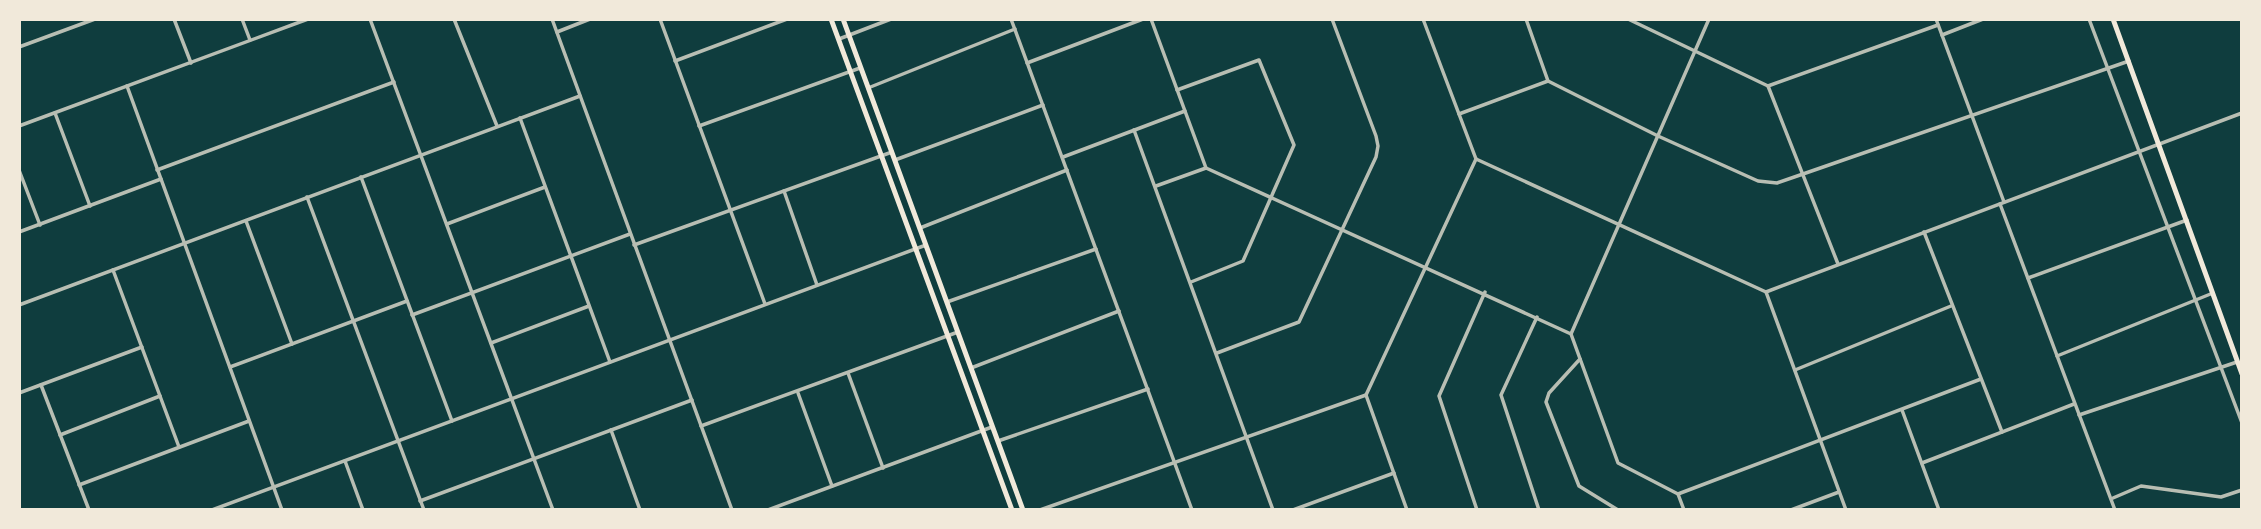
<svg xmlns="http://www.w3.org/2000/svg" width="2261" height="529" viewBox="0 0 2261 529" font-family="'Fira Sans Condensed',sans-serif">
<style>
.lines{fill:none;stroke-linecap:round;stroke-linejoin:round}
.minor{stroke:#b8beb3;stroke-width:3.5}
.tertiary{stroke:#b8beb3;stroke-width:3.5}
.primary{stroke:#f1e9da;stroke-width:5}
.trunk{stroke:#f1e9da;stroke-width:5}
</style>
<rect width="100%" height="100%" fill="#0f3d3e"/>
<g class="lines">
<!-- minor -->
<g class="minor">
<polyline points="174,19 191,63"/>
<polyline points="242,19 250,40"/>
<polyline points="370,19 553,510"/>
<polyline points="454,19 497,126"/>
<polyline points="660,19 765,304"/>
<polyline points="1011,19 1192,510"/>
<polyline points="1151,19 1206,168 1571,334 1618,463 1678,494 1684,510"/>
<polyline points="1423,19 1476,159"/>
<polyline points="1526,19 1548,81 1658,136 1758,181 1777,183 1803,174 2129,61"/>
<polyline points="1628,19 1768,86 1938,25"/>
<polyline points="1936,19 2004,202"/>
<polyline points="2089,19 2242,423"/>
<polyline points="557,32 590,19"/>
<polyline points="1942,35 1983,19"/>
<polyline points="19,47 95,19"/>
<polyline points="675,61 787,19"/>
<polyline points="1027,63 1143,19"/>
<polyline points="127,86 282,510"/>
<polyline points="1768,86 1838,264"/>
<polyline points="868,88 1015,29"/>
<polyline points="1177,90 1259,60 1294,145 1243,261 1191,282"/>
<polyline points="55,113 90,206"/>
<polyline points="1459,114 1548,81"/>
<polyline points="520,118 610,362"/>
<polyline points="699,126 860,68"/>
<polyline points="1134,130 1273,510"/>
<polyline points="1063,157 1185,111"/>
<polyline points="1476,159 1766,292 1846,510"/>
<polyline points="895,160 1043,105"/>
<polyline points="19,170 40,225"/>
<polyline points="157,170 394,82"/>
<polyline points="361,177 452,421"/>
<polyline points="1156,186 1206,168"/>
<polyline points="784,191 817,285"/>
<polyline points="307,197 424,510"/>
<polyline points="2000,204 2115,510"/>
<polyline points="246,221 292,344"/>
<polyline points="447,224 545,187"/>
<polyline points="920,228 1067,170"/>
<polyline points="19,232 161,179"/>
<polyline points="1924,232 2002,432"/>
<polyline points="634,245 892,152"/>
<polyline points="113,270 179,447"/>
<polyline points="2028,278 2187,220"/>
<polyline points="1766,292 2242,113"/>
<polyline points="947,302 1096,249"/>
<polyline points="19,305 580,96"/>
<polyline points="412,315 630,234"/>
<polyline points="1537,317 1501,395 1539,510"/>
<polyline points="1571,334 1709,19"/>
<polyline points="491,343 589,306"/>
<polyline points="1217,353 1299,322 1376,157 1378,146 1376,136 1332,19"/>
<polyline points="2057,356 2213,293"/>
<polyline points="1580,359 1549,393 1546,402 1579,486 1618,510"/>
<polyline points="230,367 407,301"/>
<polyline points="971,368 1119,311"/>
<polyline points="1795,370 1951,306"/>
<polyline points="848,373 883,468"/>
<polyline points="41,385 89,510"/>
<polyline points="19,393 142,347"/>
<polyline points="798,393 832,486"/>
<polyline points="1902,410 1939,510"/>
<polyline points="2079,415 2237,362"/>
<polyline points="701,426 958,332"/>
<polyline points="611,430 640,510"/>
<polyline points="60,435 160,396"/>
<polyline points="998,441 1148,389"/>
<polyline points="345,461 363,510"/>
<polyline points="1922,463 2074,404"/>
<polyline points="79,485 249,421"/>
<polyline points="1678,494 1981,379"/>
<polyline points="2113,498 2141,486 2221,497 2242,490"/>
<polyline points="420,501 692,400"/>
<polyline points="212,510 926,245"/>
<polyline points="768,510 992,427"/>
<polyline points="1040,510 1366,395"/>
<polyline points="1293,510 1394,473"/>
<polyline points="1407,510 1366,395 1476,159"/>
<polyline points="1477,510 1439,396 1485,292"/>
<polyline points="1791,510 1839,492"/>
</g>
<!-- tertiary -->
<g class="tertiary">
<polyline points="552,19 732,510"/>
<polyline points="839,39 891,19"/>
<polyline points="19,126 308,19"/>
</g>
<!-- primary -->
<g class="primary">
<polyline points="831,19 1012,510"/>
<polyline points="843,19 1023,510"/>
</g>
<!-- trunk -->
<polyline class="trunk" points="2113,19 2242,374"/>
</g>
<!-- border -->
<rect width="2261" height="529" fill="none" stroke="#f1e9da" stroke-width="42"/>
</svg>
